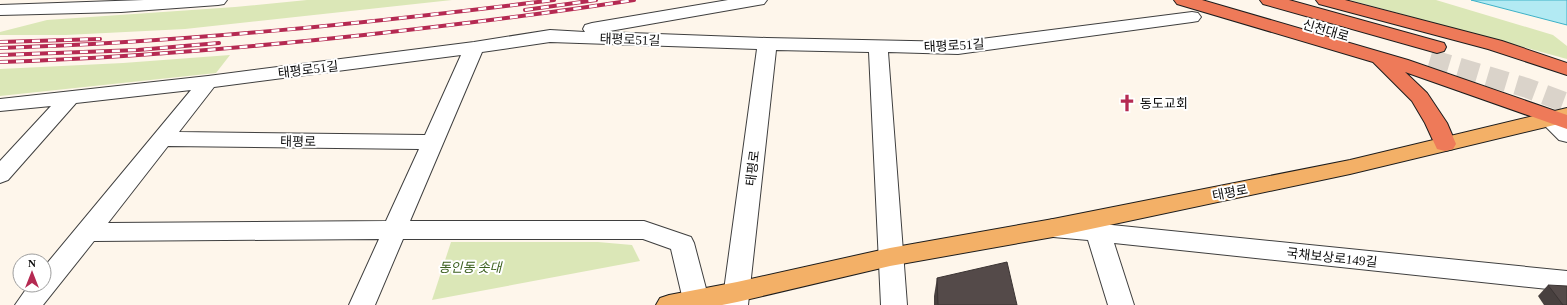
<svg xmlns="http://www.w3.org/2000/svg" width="1567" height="305" viewBox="0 0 1567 305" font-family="'Times New Roman','Noto Sans KR',serif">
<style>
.green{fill:#dbe7b7}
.water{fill:#b2eaf3;stroke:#3cb1c7}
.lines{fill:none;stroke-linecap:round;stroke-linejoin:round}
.highway-tunnel{stroke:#dad3ca;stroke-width:20;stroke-dasharray:20 10;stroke-linecap:butt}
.minor-casing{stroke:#3f3f3f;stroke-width:2}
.major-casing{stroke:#1d1d1d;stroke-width:2}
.highway-casing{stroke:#1d1d1d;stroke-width:2}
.minor{fill:#fff;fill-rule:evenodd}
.major{fill:#f3b067;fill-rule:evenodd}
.highway{fill:#ee7a59;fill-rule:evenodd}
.rail-casing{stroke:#b52a52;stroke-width:4}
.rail{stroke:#fff;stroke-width:2.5;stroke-dasharray:8;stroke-linecap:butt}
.wall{fill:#48403f}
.building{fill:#544a49;stroke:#3b3433}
.labels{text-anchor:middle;stroke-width:4;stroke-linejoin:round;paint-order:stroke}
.street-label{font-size:13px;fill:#0c0c0c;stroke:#fff}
.poi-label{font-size:13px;fill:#0c0c0c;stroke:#fff;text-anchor:start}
.park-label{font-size:13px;font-style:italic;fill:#3c601f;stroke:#fff}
</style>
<rect width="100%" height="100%" fill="#fef6eb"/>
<!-- green -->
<g class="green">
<polygon points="307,0 452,0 185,29 66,35 0,35 0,32 47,20 235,7"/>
<polygon points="1350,0 1436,0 1553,35 1567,46 1567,59"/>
<polygon points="230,55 216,73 0,96 0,69 123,63"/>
<polygon points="451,242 598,242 632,245 640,261 432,300"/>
</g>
<!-- water -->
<polygon class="water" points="1471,0 1567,0 1567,25"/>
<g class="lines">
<!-- highway-tunnel -->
<polyline class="highway-tunnel" points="1430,59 1527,88 1567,103"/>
<!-- minor casing -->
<g class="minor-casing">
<g id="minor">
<polygon points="144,0 227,0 224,4 218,5 121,12 0,15 0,5"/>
<path d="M 728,0 L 767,0 L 764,4 L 758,5 L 604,32 L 767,38 L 958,42 L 1192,12 L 1198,13 L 1201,17 L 1198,21 L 1192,22 L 958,54 L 888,52 L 907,305 L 881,305 L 869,52 L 776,50 L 748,305 L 722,305 L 757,49 L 550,42 L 482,52 L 410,221 L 644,221 L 691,237 L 694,243 L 709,300 L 706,305 L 686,305 L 683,300 L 671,249 L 643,239 L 403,239 L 375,305 L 349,305 L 379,239 L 94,241 L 43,305 L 15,305 L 29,285 L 44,285 L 44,267 L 191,90 L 76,103 L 8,180 L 0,183 L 0,161 L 51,106 L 0,111 L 0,99 L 208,76 L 474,42 L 550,30 L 585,32 L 583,29 L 585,25 L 592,23 ZM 461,55 L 425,135 L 179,132 L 214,87 ZM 168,146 L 419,149 L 386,221 L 108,223 Z"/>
<polygon points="1549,112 1556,114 1567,124 1567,142 1559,140 1538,119 1542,114"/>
<polygon points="1053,219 1567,271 1567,291 1114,243 1134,305 1108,305 1088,240 1053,237 1044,234 1041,228 1044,222"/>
</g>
</g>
<!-- major casing -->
<g class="major-casing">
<polygon id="major" points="1567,108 1567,122 1350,174 1053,237 890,266 737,302 722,305 656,305 660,298 669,295 737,282 890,248 1053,219 1350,160"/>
</g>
<!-- highway casing -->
<g class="highway-casing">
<g id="highway">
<polygon points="1174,0 1202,0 1408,60 1567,115 1567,129 1405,72 1427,93 1447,123 1456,144 1453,149 1445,151 1437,149 1425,123 1412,101 1373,62 1177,4"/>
<polygon points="1260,0 1289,0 1444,43 1446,47 1444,51 1437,53 1430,51 1263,4"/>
<polygon points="1316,0 1345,0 1502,41 1567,63 1567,75 1488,49 1319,4"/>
</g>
</g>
<!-- minor -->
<use href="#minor" class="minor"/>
<!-- major -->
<use href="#major" class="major"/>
<!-- highway -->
<use href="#highway" class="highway"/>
<!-- rail casing -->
<g class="rail-casing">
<g id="rail">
<polyline points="525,10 596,0"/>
<polyline points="0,42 100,39"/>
<path d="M 0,48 C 186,42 370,23 554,0"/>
<polyline points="0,55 138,50 219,43"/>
<path d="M 0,62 C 122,58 243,48 364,35 C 454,25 544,14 634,0"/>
</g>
</g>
<!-- rail -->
<use href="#rail" class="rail"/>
</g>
<!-- wall -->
<g class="wall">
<polygon points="937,278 1017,305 934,305 934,296"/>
<polygon points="1548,285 1567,305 1544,305 1538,296"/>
</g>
<!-- building -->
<g class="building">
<polygon points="1007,262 1017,305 938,305 937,278"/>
<polygon points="1548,285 1567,286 1567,305 1563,305"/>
</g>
<!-- icons -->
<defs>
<g id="church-bare" transform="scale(1.38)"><path d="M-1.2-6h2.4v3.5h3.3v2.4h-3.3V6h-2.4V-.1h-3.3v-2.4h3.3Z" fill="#b52a52" stroke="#fff" stroke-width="2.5" paint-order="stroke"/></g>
</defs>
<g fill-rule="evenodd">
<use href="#church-bare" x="1127" y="103"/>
</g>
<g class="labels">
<!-- street labels -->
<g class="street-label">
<text transform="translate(1326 30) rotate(16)" y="5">신천대로</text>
<text transform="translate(630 39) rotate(2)" y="5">태평로51길</text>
<text transform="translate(954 45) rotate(-3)" y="5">태평로51길</text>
<text transform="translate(308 69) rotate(-7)" y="5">태평로51길</text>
<text transform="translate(298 141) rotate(1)" y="5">태평로</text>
<text transform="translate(752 168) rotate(-83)" y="5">태평로</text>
<text transform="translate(1230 192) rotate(-11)" y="5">태평로</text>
<text transform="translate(1332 257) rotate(6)" y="5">국채보상로149길</text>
</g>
<!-- poi labels -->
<g class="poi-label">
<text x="1140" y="108">동도교회</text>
</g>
<!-- park labels -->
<g class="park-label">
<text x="470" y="272">동인동 솟대</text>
</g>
</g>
<!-- north arrow -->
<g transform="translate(32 273)"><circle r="19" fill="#ffffff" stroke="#9e9e9e"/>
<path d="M0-3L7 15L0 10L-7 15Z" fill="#b52a52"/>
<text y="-6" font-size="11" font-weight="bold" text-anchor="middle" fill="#0c0c0c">N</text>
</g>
</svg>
